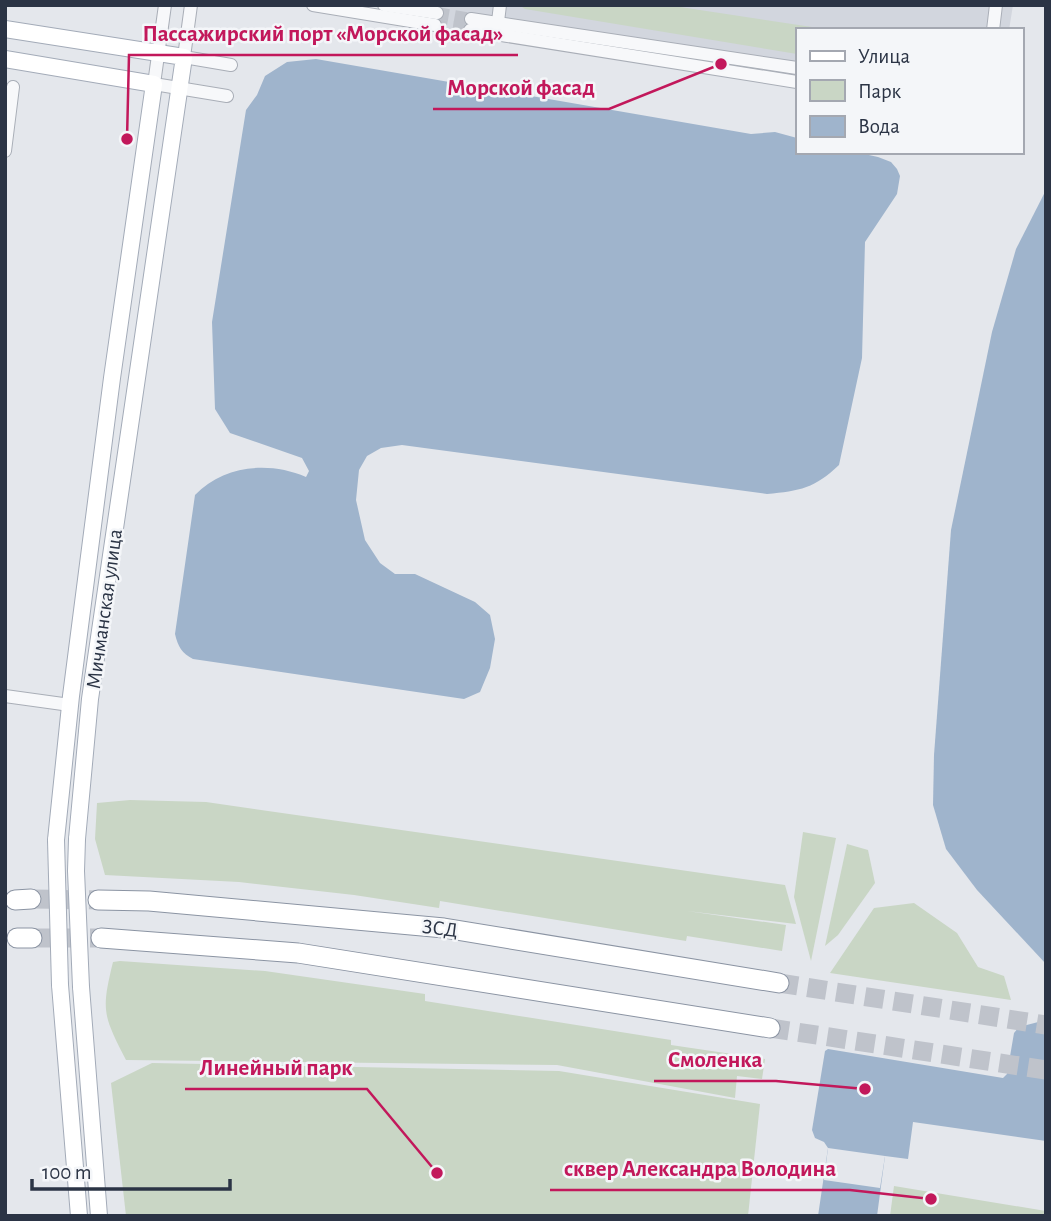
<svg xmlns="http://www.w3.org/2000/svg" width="1051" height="1221" viewBox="0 0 1051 1221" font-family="'Alegreya Sans',sans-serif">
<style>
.built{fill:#d2d6de}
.green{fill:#c9d6c5}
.water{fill:#9fb4cc}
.pier{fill:#e4e7ec}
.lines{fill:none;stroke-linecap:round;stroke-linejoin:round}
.minor-tunnel{stroke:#bfc3cb;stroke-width:12;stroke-dasharray:12 6;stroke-linecap:butt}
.highway-tunnel{stroke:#bfc3cb;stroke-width:19;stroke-dasharray:19 10;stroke-linecap:butt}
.minor-casing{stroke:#a9aeb7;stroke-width:14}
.major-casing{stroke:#a3abb8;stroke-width:18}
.highway-casing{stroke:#8b94a3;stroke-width:21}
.minor{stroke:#f7f8fa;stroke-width:12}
.major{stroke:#fff;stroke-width:16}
.highway{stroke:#fff;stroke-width:19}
.major-bridge-casing{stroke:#a3abb8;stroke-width:18;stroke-linecap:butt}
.major-bridge{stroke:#fff;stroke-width:16}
.labels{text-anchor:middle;stroke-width:5;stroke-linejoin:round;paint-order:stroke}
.street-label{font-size:21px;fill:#2b3445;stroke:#f4f6f9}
.leader{fill:none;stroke:#c2185b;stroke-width:2.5}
.callout-dot{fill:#c2185b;stroke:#f4f6f9;stroke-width:2.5}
.callout-label{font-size:23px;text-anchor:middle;font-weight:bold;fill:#c2185b;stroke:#f4f6f9;stroke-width:5;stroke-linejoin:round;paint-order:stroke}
</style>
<rect width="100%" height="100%" fill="#e4e7ec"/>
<!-- built -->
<polygon class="built" points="439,5 1013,5 1009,30 797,30 797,87 469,37 468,41 434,35"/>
<!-- green -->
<g class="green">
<polygon points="519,5 667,5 812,27 811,30 797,30 797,54 525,9"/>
<polygon points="130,800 206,802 785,885 796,924 687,911 786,925 782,951 687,936 686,941 440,901 439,908 354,895 239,882 105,875 95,839 97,803"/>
<polygon points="803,832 836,838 811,961 794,897"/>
<polygon points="847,844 868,850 875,883 838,935 825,946"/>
<polygon points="914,903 957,933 978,967 1004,976 1011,1000 830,973 874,908"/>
<path d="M 120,961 L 265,971 L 425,994 L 425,1001 L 671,1040 L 671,1045 L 765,1059 L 762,1079 L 737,1076 L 735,1098 L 557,1065 L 126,1060 C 103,1015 101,1011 113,962 Z"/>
<polygon points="152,1063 559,1071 760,1104 748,1216 126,1216 111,1083"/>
<polygon points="894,1186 1046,1211 1046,1216 890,1216"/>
</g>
<!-- water -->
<g class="water">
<path d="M 316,59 L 751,134 L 775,132 L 797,138 L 797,152 L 855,152 L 878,157 L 891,162 L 897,169 L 900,176 L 897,194 L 865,242 L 862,358 L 839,465 C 815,488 800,491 767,494 L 402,445 L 381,448 L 367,456 L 359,470 L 356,500 L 365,540 L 380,563 L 395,574 L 415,574 L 475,602 L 490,615 L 495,639 L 490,668 L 480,692 L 464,699 L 193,659 C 182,653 178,647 175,634 L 195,495 C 224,465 269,461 306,477 L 309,471 L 302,458 L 230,433 L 215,409 L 212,322 L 246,110 L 257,95 L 265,76 L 287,62 Z"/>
<polygon points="1046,190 1046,964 977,890 946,849 933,805 934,755 951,530 992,332 1016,249"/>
<polygon points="1046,1020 1046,1141 913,1122 908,1159 885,1156 877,1216 818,1216 828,1148 824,1142 815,1138 812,1130 825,1051 828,1049 1003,1078 1007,1074 1014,1033 1019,1027"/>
</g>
<!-- pier -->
<polygon class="pier" points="828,1148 885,1156 880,1188 824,1180"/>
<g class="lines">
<!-- minor-tunnel -->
<g class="minor-tunnel">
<polyline points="437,13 471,19"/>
<polyline points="435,25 470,30"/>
</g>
<!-- highway-tunnel -->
<g class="highway-tunnel">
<polyline points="31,899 98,900"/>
<polyline points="32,938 101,938"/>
<polyline points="779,983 1046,1025"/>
<polyline points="770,1028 1046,1070"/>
</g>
<!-- minor casing -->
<g class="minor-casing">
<g id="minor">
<polyline points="165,5 154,84 227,96"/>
<polyline points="191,5 184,57 231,65"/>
<polyline points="313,5 435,25"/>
<polyline points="384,5 437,13"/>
<polyline points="471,19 797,68"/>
<polyline points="470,30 797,82"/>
<polyline points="497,30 500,5"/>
<polyline points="993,30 996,5"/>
<polyline points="5,151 13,87"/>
<polyline points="5,696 70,705"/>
</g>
</g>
<!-- major casing -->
<g class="major-casing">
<g id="major">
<polyline points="5,29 184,57 90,699 77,839"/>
<polyline points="5,59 154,84 112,378 71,696 56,840"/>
<polyline points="60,985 79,1216"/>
<polyline points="81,987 99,1216"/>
</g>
</g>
<!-- highway casing -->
<g class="highway-casing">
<g id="highway">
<polyline points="15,900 31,899"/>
<polyline points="98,900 149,901 444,928 779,983"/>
<polyline points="17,938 32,938"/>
<polyline points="101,938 298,953 770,1028"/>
</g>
</g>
<!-- minor -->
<use href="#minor" class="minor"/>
<!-- major -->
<use href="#major" class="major"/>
<!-- highway -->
<use href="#highway" class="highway"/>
<!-- major-bridge casing -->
<g class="major-bridge-casing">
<g id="major-bridge">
<polyline points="77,839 76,871 81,987"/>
<polyline points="56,840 60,985"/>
</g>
</g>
<!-- major-bridge -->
<use href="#major-bridge" class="major-bridge"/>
</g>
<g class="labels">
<!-- street labels -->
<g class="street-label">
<text transform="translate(104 609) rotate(-82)" y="7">Мичманская улица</text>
<text transform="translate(440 928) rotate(7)" y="7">ЗСД</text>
</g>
</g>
<!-- callouts -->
<path class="leader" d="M127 139L129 55H518M721 64L609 109H433M865 1089L776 1081H654M437 1173L367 1089H185M931 1199L850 1190H550"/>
<g class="callout-dot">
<circle cx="127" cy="139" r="7"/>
<circle cx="721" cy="64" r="7"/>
<circle cx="865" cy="1089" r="7"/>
<circle cx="437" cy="1173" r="7"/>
<circle cx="931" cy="1199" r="7"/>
</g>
<g class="callout-label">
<text x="323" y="41">Пассажирский порт «Морской фасад»</text>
<text x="521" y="95">Морской фасад</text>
<text x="715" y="1067">Смоленка</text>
<text x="276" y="1075">Линейный парк</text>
<text x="700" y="1176">сквер Александра Володина</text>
</g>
<!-- border -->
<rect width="1051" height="1221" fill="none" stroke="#2b3445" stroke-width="14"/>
<!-- legend -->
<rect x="796" y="28" width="228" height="126" fill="#f4f6f9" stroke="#a4a8b1" stroke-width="2"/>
<rect x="810" y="51" width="35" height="10" fill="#ffffff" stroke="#a4a8b1" stroke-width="2"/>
<text x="858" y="63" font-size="21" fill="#2b3445">Улица</text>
<rect x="810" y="80" width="35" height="21" fill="#c9d6c5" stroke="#a4a8b1" stroke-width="2"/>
<text x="858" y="98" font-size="21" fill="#2b3445">Парк</text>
<rect x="810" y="116" width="35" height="21" fill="#9fb4cc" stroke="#a4a8b1" stroke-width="2"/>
<text x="858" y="133" font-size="21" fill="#2b3445">Вода</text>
<!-- scale -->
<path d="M32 1179v10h198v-10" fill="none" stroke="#2b3445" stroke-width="3.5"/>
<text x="42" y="1179" font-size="21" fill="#2b3445" stroke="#f4f6f9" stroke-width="5" paint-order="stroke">100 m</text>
</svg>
